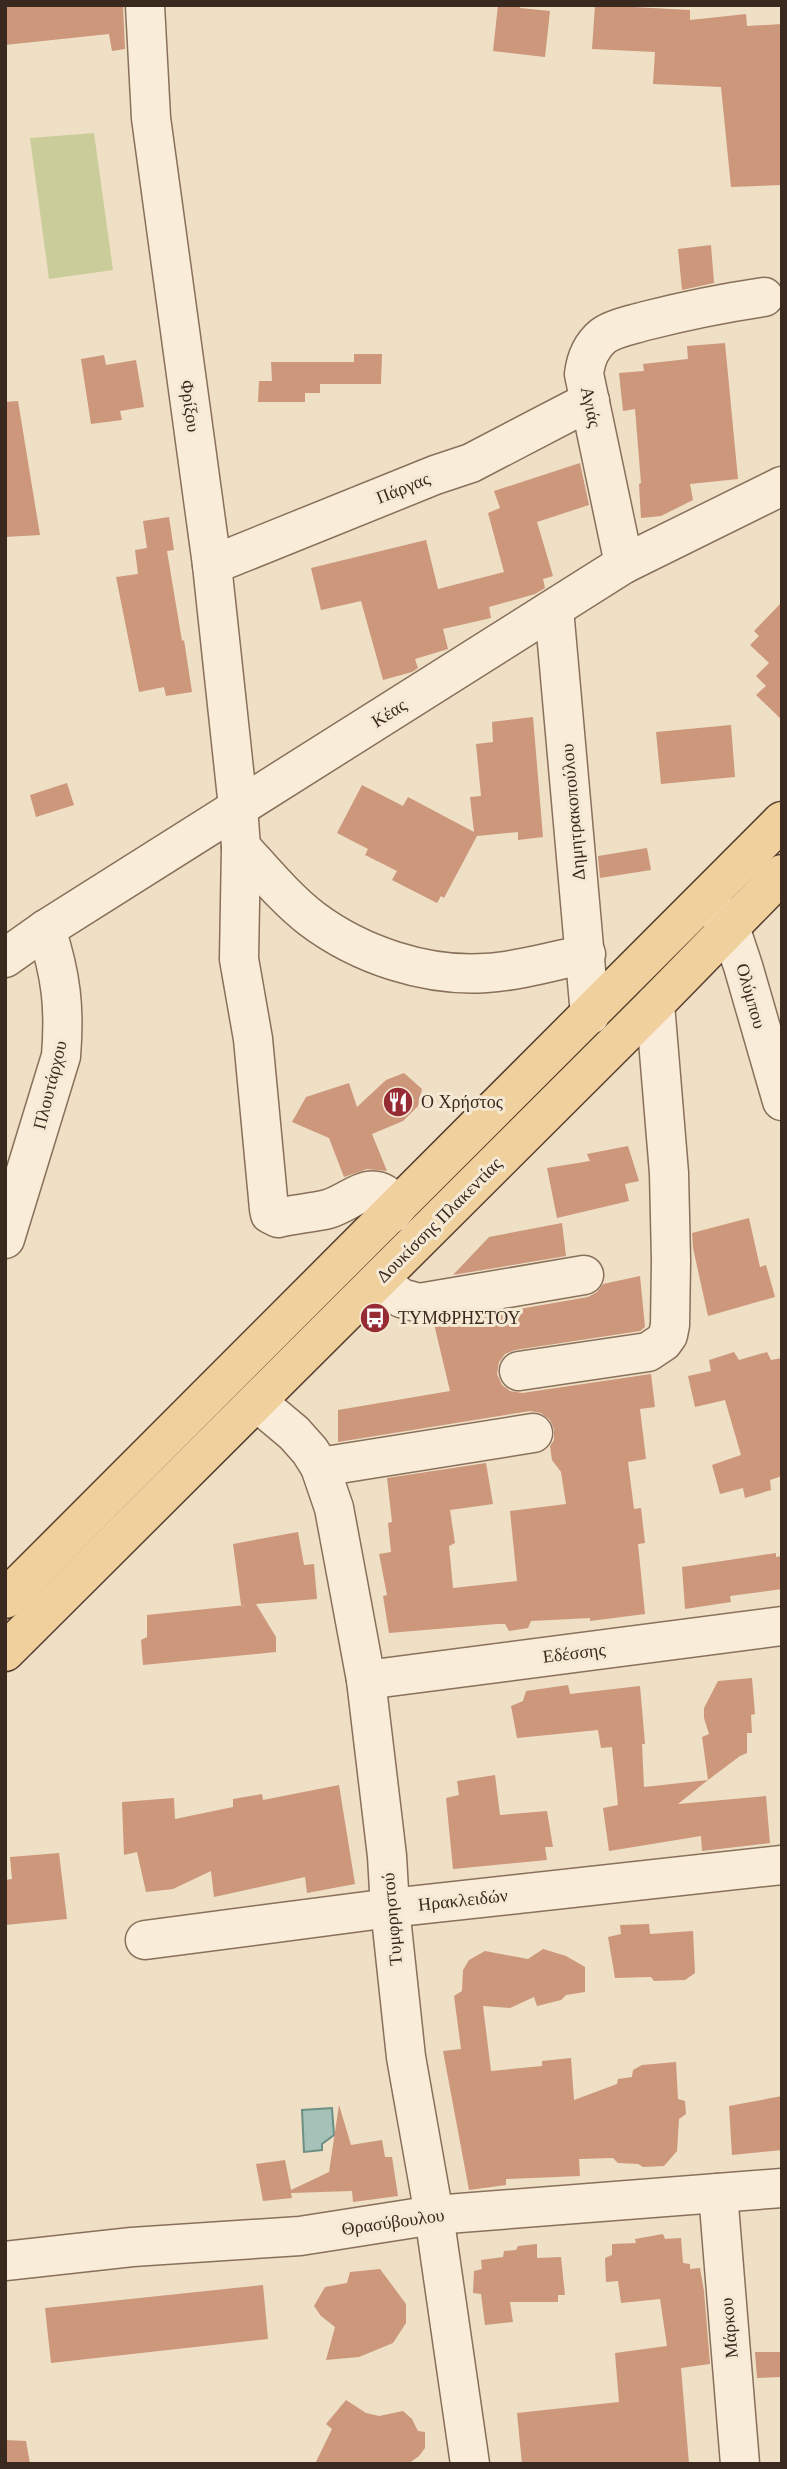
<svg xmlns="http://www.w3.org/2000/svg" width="787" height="2469" viewBox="0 0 787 2469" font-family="'Times New Roman',serif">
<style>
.green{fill:#cacc99}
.water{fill:#a6c1b7;stroke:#6d9084;stroke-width:2}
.building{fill:#cc977b}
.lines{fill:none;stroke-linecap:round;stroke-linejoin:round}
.minor-casing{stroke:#89705b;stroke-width:41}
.major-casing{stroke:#573f2f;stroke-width:41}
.minor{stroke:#f9ecd8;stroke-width:38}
.major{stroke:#f0d09d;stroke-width:38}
.labels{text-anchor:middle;stroke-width:6;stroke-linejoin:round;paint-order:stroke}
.street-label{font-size:18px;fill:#39291f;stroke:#f5e9d4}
.poi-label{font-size:18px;fill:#39291f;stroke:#f5e9d4;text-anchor:start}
</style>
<rect width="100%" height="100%" fill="#eedfc5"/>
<!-- green -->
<polygon class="green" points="94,133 113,270 49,279 30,138"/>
<!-- water -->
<polygon class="water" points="332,2108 334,2135 322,2144 322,2150 304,2152 302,2110"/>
<!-- building -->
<g class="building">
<polygon points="5,5 123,5 125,49 112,51 109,34 5,45"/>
<polygon points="498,5 520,5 520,8 550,11 545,57 493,51"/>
<polygon points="595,5 690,10 690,20 746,14 747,26 782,24 782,185 731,187 721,87 653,84 655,52 592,49"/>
<polygon points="711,245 714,283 682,290 678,249"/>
<polygon points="725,343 738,479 690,484 693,500 661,516 641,518 639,484 641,483 635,409 623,411 619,373 644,371 643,364 688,359 687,346"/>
<polygon points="354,354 382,354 381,384 320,384 320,393 305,393 305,402 258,402 259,381 272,381 271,362 354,362"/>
<polygon points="104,355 106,365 136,360 144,407 120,411 122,420 91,424 81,359"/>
<polygon points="18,401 40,535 5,537 5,402"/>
<polygon points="580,463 589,505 537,522 553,576 543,579 545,588 535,594 489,607 491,618 443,629 448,649 415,659 418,668 412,672 383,680 361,601 321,610 311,568 426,540 438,589 504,572 488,513 500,508 494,491"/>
<polygon points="169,517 174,550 167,551 182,641 184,640 192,692 166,696 164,687 139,692 116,577 138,574 135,550 147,548 143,521"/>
<polygon points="782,602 782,720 756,695 766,686 756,676 769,663 750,645 759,636 754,631"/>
<polygon points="533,717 543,837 518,840 518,832 477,836 444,898 441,896 437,903 392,880 397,871 365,855 368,849 337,833 362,785 403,806 408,797 474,832 470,797 481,796 476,744 493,742 492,722"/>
<polygon points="731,725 735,777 661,784 656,732"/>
<polygon points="67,783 74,805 36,817 30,795"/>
<polygon points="647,848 651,870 600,878 598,856"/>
<polygon points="404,1073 422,1089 418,1106 403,1121 372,1134 387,1171 367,1169 344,1177 329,1138 292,1122 306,1097 349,1083 357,1107 386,1080"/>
<polygon points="628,1146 639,1181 625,1184 629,1201 557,1218 547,1168 590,1161 587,1154"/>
<polygon points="749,1218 760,1267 766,1265 775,1297 708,1316 693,1248 692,1233"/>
<polygon points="562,1223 566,1256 453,1275 489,1237"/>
<polygon points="640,1276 645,1327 640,1331 515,1350 505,1354 499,1362 497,1374 502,1385 510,1391 522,1393 651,1374 655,1407 640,1409 646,1459 628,1462 634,1509 641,1508 645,1543 638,1544 645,1614 590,1621 590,1618 531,1621 528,1628 509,1631 505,1624 497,1624 389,1633 383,1596 387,1595 379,1554 391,1552 388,1523 392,1522 387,1478 486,1463 493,1504 450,1510 455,1543 449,1546 453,1588 517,1581 510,1511 566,1504 561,1472 552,1460 550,1446 554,1440 554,1429 550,1420 541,1413 530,1411 338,1442 338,1410 450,1391 434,1324 588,1297 597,1292 603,1284"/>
<polygon points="734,1352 739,1360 767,1352 771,1360 782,1358 782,1476 770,1480 771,1490 745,1498 743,1488 720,1494 712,1465 741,1455 725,1400 695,1407 688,1376 711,1371 709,1360"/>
<polygon points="298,1532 304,1565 314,1564 317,1599 256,1604 276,1637 276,1652 143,1665 141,1640 147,1637 147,1615 246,1605 241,1605 233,1544"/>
<polygon points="776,1553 776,1557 782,1556 782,1589 730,1596 731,1602 685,1609 682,1567"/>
<polygon points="752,1678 755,1714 751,1715 752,1733 747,1733 747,1753 740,1756 708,1780 702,1737 709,1734 704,1718 704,1708 718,1681"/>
<polygon points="568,1685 570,1694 640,1686 645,1744 642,1744 644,1787 708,1780 678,1804 766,1796 770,1843 702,1851 701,1836 609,1851 603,1808 618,1805 612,1747 601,1748 598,1730 517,1738 511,1706 523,1701 526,1691"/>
<polygon points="495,1775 500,1815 547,1811 553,1847 545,1847 547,1860 453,1869 446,1798 459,1795 457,1781"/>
<polygon points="339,1785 355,1884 307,1893 305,1877 214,1897 211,1871 173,1889 146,1892 137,1852 124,1855 122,1802 174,1798 175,1819 233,1807 233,1799 262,1794 263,1800"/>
<polygon points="59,1853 67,1919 5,1925 5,1880 12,1879 10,1857"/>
<polygon points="649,1924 650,1934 693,1931 695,1973 685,1980 654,1981 651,1977 615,1978 608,1937 621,1934 620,1925"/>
<polygon points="543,1949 566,1956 585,1967 585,1992 566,1995 561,2000 537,2006 534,1997 510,2008 483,2006 491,2071 542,2066 542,2061 571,2058 574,2100 617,2084 618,2079 632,2077 633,2070 642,2065 676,2062 678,2099 685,2101 686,2114 679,2119 677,2151 664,2166 643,2167 638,2164 618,2163 613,2158 579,2159 580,2176 506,2179 506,2185 469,2190 443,2051 461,2049 454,1996 462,1991 463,1970 469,1960 485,1951 528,1959"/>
<polygon points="782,2096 782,2150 732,2155 729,2106"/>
<polygon points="339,2105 351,2145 382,2140 385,2157 392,2157 398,2196 353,2202 352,2191 291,2193 292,2198 263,2201 256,2164 285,2160 291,2190 329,2172"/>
<polygon points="663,2234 665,2239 681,2238 683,2263 690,2264 690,2269 700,2268 704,2291 710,2364 681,2368 689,2464 522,2464 517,2413 619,2402 615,2353 667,2346 660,2299 621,2303 618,2281 606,2282 605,2258 612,2255 612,2244 636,2243 635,2239"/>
<polygon points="537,2244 537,2258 561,2257 565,2295 558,2295 558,2302 510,2302 513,2322 485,2325 481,2294 473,2293 474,2271 482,2269 481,2260 503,2257 504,2251 516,2250 518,2246"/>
<polygon points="380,2269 406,2304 406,2323 393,2343 359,2357 326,2360 335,2327 321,2316 314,2306 325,2287 347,2283 350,2272"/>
<polygon points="263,2285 268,2339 51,2363 45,2308"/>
<polygon points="755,2352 782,2352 782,2377 757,2378"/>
<polygon points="346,2400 366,2413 379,2416 403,2411 412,2419 418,2431 425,2432 425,2448 419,2456 408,2464 315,2464 332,2429 326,2424"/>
<polygon points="5,2440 26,2441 30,2464 5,2464"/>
</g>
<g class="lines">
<!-- minor casing -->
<g class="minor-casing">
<g id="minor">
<path d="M 145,5 L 151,118 L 212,565 L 238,807 L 241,847 L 239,959 L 253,1039 L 269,1209 L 270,1214 L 278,1218 C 294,1214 312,1213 328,1209 C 355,1201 373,1173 397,1207 L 391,1214"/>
<path d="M 624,564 L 584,374 C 586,358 591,346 603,336 C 614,328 632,325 645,321 C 684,311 723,303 764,297"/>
<polyline points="212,565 435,475 471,463 590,401"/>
<polyline points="554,609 590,1015"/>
<path d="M 241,847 C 263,871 286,899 312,919 C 360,955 426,977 486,973 C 520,971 553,961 586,954"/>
<polyline points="710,903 730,927 743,966 782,1101"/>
<polyline points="5,958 46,929 624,564 782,486"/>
<path d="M 5,1239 L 61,1056 C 65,1007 61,975 46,929"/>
<polyline points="379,1280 401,1298 419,1303 584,1275"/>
<polyline points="519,1371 648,1352 663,1342 668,1335 670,1325 671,1261 669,1173 655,1004"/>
<polyline points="257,1402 294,1433 310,1451 320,1467 334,1508 366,1680 387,1856 390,1908 406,2057 434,2215 470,2464"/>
<polyline points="320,1467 533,1433"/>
<polyline points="366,1680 782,1626"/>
<polyline points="145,1940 390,1908 782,1865"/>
<polyline points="718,2193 740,2464"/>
<polyline points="5,2261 132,2247 300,2236 434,2215 782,2188"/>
</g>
</g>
<!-- major casing -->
<g class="major-casing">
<g id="major">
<polyline points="5,1599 782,821"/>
<polyline points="5,1652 655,1004 782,874"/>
</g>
</g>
<!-- minor -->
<use href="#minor" class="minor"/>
<!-- major -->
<use href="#major" class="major"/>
</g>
<!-- icons -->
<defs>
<g id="restaurant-disc" transform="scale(1.575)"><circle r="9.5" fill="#972b34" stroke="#f5e9d4"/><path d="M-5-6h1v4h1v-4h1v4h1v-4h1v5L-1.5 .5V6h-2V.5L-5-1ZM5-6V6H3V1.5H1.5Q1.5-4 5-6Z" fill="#fff"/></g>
<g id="bus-disc" transform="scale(1.575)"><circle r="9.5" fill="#972b34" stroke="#f5e9d4"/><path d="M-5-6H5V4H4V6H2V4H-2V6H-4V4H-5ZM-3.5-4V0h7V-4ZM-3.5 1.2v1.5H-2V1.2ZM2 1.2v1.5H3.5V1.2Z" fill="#fff"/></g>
</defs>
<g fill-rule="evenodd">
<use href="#restaurant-disc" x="398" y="1102"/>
<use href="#bus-disc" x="375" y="1318"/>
</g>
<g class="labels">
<!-- street labels -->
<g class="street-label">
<text transform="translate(190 406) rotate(82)" y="6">Φρίξου</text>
<text transform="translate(591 407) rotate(78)" y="6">Αγιάς</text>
<text transform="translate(403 488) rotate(-22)" y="6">Πάργας</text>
<text transform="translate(389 713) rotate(-32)" y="6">Κέας</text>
<text transform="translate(573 812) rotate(-95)" y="6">Δημητρακοπούλου</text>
<text transform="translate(751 996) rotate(74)" y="6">Ολύμπου</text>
<text transform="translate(50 1085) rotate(-76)" y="6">Πλουτάρχου</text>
<text transform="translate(439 1220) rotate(-45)" y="6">Δουκίσσης Πλακεντίας</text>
<text transform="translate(574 1653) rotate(-7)" y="6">Εδέσσης</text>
<text transform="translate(463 1900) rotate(-6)" y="6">Ηρακλειδών</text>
<text transform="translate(392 1919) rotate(-95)" y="6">Τυμφρηστού</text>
<text transform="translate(393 2222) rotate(-8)" y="6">Θρασύβουλου</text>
<text transform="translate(729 2328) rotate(-95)" y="6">Μάρκου</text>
</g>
<!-- poi labels -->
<g class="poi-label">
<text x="421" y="1108">Ο Χρήστος</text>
<text x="398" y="1324">ΤΥΜΦΡΗΣΤΟΥ</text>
</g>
</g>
<!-- border -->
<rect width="787" height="2469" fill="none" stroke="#39291f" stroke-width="14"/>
</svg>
